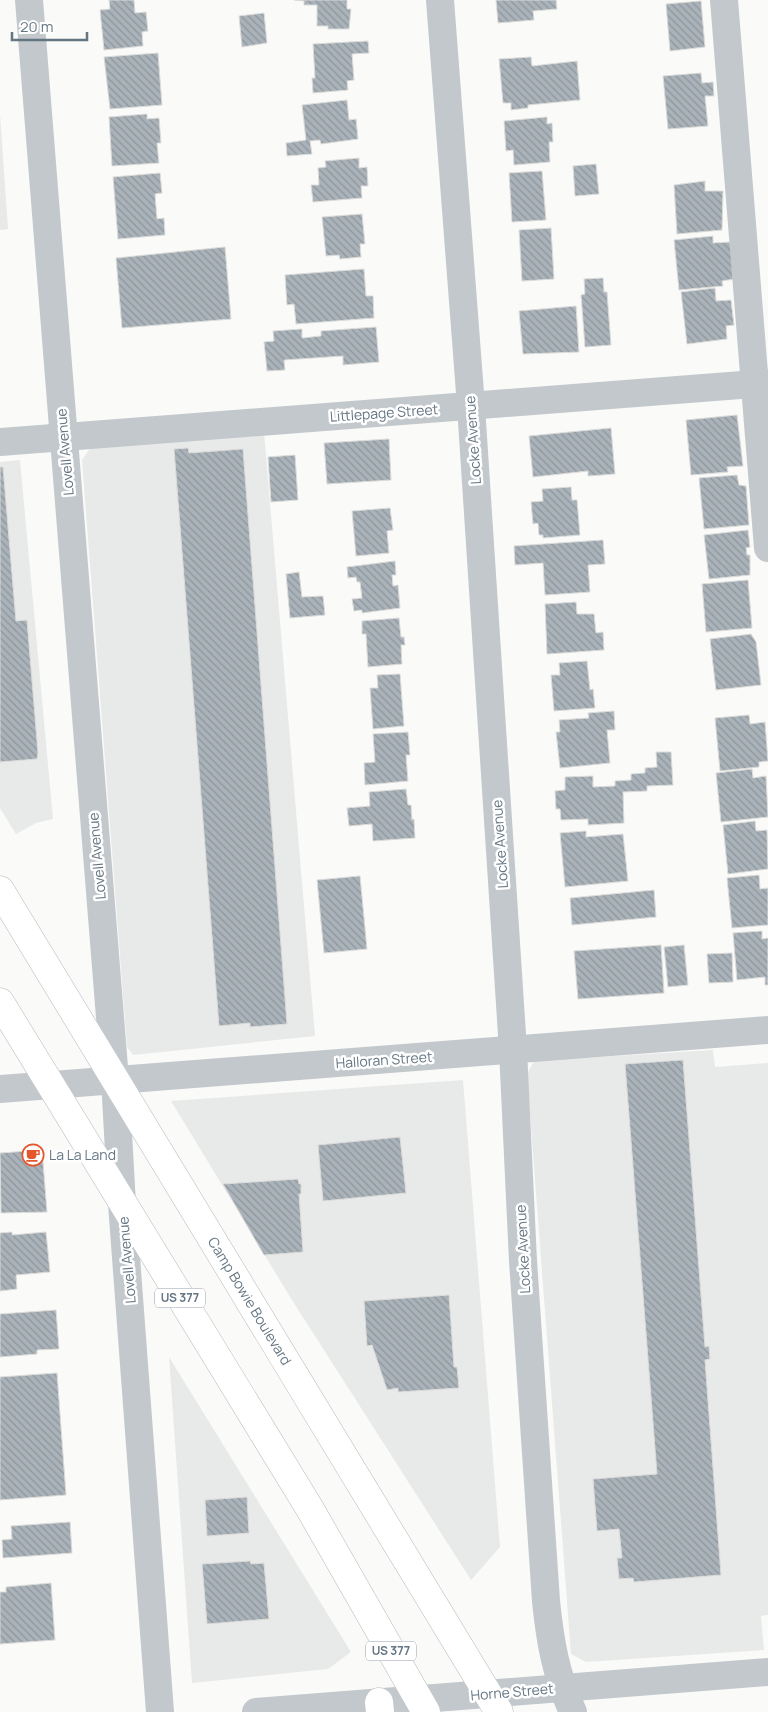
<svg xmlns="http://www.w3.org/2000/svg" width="768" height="1712" viewBox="0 0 768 1712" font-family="Manrope,sans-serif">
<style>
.built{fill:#e8e9e9}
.building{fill:url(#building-back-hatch);stroke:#dcdcda}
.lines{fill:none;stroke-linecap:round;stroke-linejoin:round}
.secondary-casing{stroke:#b3babf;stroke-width:29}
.primary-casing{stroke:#b5babe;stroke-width:29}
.minor{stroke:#c3c8cc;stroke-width:28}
.tertiary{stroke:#c3c8cc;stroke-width:28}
.secondary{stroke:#fff;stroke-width:28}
.primary{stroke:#fff;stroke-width:28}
.labels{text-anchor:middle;stroke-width:5;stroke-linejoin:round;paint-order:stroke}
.shield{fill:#fff;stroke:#939fa8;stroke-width:1}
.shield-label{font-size:12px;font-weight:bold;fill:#657683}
.street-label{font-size:14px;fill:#657683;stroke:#fff}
.poi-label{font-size:14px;fill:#657683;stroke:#fff;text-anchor:start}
</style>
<defs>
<pattern id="building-back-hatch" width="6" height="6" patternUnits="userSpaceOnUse" patternTransform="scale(1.25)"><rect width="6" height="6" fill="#aab3b9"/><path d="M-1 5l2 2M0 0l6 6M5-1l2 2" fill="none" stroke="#8e969c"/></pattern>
</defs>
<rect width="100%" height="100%" fill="#fafaf8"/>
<!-- built -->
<g class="built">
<polygon points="0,114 8,229 0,230"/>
<polygon points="264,432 315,1036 133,1055 127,1047 82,460 93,444"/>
<polygon points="20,460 53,819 36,823 16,834 0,808 0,462"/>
<polygon points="713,1050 715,1067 768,1063 768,1615 761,1616 764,1650 586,1662 571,1654 527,1074 534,1061"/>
<polygon points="463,1080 500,1547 471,1580 292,1300 171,1101"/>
<polygon points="169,1357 351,1652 328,1669 192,1683"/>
</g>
<!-- building -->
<g class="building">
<polygon points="109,0 134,0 135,13 146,12 148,31 142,32 143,46 104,50 100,10 110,9"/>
<polygon points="294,0 347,0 347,9 351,9 349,29 328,29 328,26 317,26 317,5 304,5 304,1"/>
<polygon points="496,0 556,0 557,9 533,11 534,20 498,23"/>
<polygon points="701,1 705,47 670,51 666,4"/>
<polygon points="264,13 267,43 242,47 239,16"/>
<polygon points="368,41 369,53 352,54 354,80 347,81 348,90 313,93 312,78 315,78 313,44"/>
<polygon points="158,53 162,105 110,109 104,57"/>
<polygon points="531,57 532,66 577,61 580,100 528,105 528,108 511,110 511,103 503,103 499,59"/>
<polygon points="701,73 702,83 713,82 714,96 705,96 708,126 668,129 663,76"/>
<polygon points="347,100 349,120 356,119 358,139 321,144 320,140 310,141 312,154 287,156 286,143 306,140 302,105"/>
<polygon points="147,114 147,119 159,118 161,143 157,143 159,163 112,166 109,117"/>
<polygon points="547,117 547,124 552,123 553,142 549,142 550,162 514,165 513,150 506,151 504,121"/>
<polygon points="359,158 359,168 367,167 368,186 361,186 362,198 313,202 311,185 319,185 318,168 326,167 325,161"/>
<polygon points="596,164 599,194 575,196 573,166"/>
<polygon points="542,171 546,220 512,222 509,173"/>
<polygon points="160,173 162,193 155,194 157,219 164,218 165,235 118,239 113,177"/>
<polygon points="705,181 705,191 723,191 722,230 677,234 674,185"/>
<polygon points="362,214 365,244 360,244 361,257 340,259 339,255 326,256 322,217"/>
<polygon points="551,228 554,279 522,281 519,230"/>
<polygon points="713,236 713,243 730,242 734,279 722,281 723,286 679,290 674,240"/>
<polygon points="225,247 231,319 122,328 116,258"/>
<polygon points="364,269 366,296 373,296 374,318 296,324 294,304 287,305 285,275"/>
<polygon points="603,278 604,292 607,292 611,345 585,347 581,295 585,294 584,279"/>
<polygon points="715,288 716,301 731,300 734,325 726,326 727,339 687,344 681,292"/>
<polygon points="576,306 579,352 523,354 519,311"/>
<polygon points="376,327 379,362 343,365 343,356 284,360 285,370 267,371 264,342 274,341 273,331 302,329 302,338 321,336 321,331"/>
<polygon points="737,415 743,466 727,467 728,472 691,475 686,420"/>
<polygon points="611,428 615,474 588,476 588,471 533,477 529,436"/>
<polygon points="389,439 391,480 327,484 324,443"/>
<polygon points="188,448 189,453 243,449 287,1024 250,1027 250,1023 219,1026 174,449"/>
<polygon points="295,455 298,500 271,502 268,457"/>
<polygon points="0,467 3,467 16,621 27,620 38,753 37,759 0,762"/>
<polygon points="737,475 739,485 746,486 749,525 704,529 699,478"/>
<polygon points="571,487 572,500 577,500 580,535 543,538 543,535 539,535 538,523 533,524 531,502 543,501 542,489"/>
<polygon points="390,508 393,530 387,531 389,553 356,556 352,511"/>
<polygon points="748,530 750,547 746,548 747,555 750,555 750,575 709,579 704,535"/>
<polygon points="603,540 605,564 588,565 590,592 545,595 543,563 515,565 514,546"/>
<polygon points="395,561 396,575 392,575 393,586 398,585 400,608 362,613 362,610 354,611 352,599 362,598 360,582 357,582 356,577 348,578 347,567"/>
<polygon points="299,572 302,597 323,596 325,615 290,618 286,574"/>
<polygon points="748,580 752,628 706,632 702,584"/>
<polygon points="576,602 577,614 594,614 596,633 603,632 604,650 547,654 545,604"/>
<polygon points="399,618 401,637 404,637 405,645 401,645 402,664 368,667 366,634 362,634 362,621"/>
<polygon points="751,634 756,642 761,685 716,690 710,639"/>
<polygon points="587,661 590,690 593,689 595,708 554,711 551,675 560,675 559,663"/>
<polygon points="400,674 404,726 373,729 370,688 378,688 377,675"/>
<polygon points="614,711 615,730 607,730 610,763 560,768 556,732 560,732 559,720 589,718 588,713"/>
<polygon points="749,715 750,724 765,722 768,761 759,762 759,767 720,771 715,718"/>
<polygon points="408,732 410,755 406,755 408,781 365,785 364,763 375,762 373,734"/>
<polygon points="656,752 671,752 673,785 647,786 647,791 623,792 624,823 588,825 588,819 561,820 560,809 556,809 555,791 565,790 565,777 593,776 593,787 615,786 615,781 631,780 631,774 645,773 645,768 657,767"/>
<polygon points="752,769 753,778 766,776 768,817 721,822 716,773"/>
<polygon points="406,789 408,805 411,805 412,820 414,819 415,838 373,841 372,824 349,826 347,808 370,806 369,792"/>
<polygon points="755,821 756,831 767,830 768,869 728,874 723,825"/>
<polygon points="586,831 586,837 623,834 628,881 565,887 560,833"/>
<polygon points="759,875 760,889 768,888 768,925 732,928 727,878"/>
<polygon points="360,876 367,949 324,953 317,880"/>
<polygon points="654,890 656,917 572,925 570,898"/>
<polygon points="762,931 762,939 768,938 768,985 765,985 765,977 737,980 733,933"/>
<polygon points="661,945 664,993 578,999 574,951"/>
<polygon points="684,945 688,985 668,987 664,947"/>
<polygon points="732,953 733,982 709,983 707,954"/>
<polygon points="683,1060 705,1347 709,1346 710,1359 705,1360 721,1575 634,1582 633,1578 619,1579 617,1558 622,1558 619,1529 597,1531 593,1479 657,1474 625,1064"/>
<polygon points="400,1137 406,1193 323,1201 318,1145"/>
<polygon points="42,1150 47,1212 1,1213 0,1153"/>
<polygon points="298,1179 299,1184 301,1184 301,1194 299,1194 303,1252 264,1255 223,1184"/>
<polygon points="12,1232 12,1235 46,1232 50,1272 16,1275 17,1289 0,1291 0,1233"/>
<polygon points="449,1295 454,1367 457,1367 459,1388 398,1392 398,1388 387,1390 372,1345 367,1346 364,1301"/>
<polygon points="56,1310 59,1349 37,1350 37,1354 0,1357 0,1314"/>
<polygon points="57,1373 66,1495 0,1500 0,1377"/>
<polygon points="247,1497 249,1533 207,1536 205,1500"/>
<polygon points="70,1522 72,1553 3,1558 2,1540 12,1539 11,1526"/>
<polygon points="250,1561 251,1564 264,1563 269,1619 207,1624 202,1564"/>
<polygon points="51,1583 55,1640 0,1644 0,1592 6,1592 6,1587"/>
</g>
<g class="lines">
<!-- secondary casing -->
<g class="secondary-casing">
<polyline id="secondary" points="379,1702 380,1712"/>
</g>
<!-- primary casing -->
<g class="primary-casing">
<g id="primary">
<path id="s1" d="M 0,890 L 499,1712"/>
<polyline points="0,1002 310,1509 426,1712"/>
</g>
</g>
<!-- minor -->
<g class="minor">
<polyline points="29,0 115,1080 122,1204 160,1712"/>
<path d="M 440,0 L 471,406 L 513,1050 L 523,1261 L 546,1601 C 550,1641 556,1676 573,1712"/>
<polyline points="724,0 768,548"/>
<polyline points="0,442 768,383"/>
<polyline points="0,1089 768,1030"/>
</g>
<!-- tertiary -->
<polyline class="tertiary" points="256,1712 768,1672"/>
<!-- secondary -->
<use href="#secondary" class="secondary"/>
<!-- primary -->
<use href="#primary" class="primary"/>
</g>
<!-- icons -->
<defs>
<g id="cafe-ring" transform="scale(1.125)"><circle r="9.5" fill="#fff" stroke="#e4572e" stroke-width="1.5"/><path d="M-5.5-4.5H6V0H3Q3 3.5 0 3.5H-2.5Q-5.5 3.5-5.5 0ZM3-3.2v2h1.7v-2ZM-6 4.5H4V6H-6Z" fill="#e4572e"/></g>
</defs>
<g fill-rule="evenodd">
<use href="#cafe-ring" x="33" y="1155"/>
</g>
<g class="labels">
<!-- shield labels -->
<g class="shield">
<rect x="155" y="1288.5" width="50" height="19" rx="4"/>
<rect x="366" y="1641.5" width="50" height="19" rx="4"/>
</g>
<g class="shield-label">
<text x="180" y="1302">US 377</text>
<text x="391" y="1655">US 377</text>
</g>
<!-- street labels -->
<g class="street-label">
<text transform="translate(384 413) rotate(-4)" y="5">Littlepage Street</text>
<text transform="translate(473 440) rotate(-94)" y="5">Locke Avenue</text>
<text transform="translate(65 452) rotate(-95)" y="5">Lovell Avenue</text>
<text transform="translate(500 844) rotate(-94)" y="5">Locke Avenue</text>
<text transform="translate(97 856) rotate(-95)" y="5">Lovell Avenue</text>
<text transform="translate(384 1060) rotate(-4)" y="5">Halloran Street</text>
<text transform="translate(523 1249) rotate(-93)" y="5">Locke Avenue</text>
<text transform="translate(127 1260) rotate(-95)" y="5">Lovell Avenue</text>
<text dy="5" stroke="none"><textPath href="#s1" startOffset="481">Camp Bowie Boulevard</textPath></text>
<text transform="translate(512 1692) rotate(-5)" y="5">Horne Street</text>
</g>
<!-- poi labels -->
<g class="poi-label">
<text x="49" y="1160">La La Land</text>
</g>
</g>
<!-- scale -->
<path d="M12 32v8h75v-8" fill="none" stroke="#657683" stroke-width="2.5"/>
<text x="20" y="32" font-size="15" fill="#657683" stroke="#ffffff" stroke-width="4" paint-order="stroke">20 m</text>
</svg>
